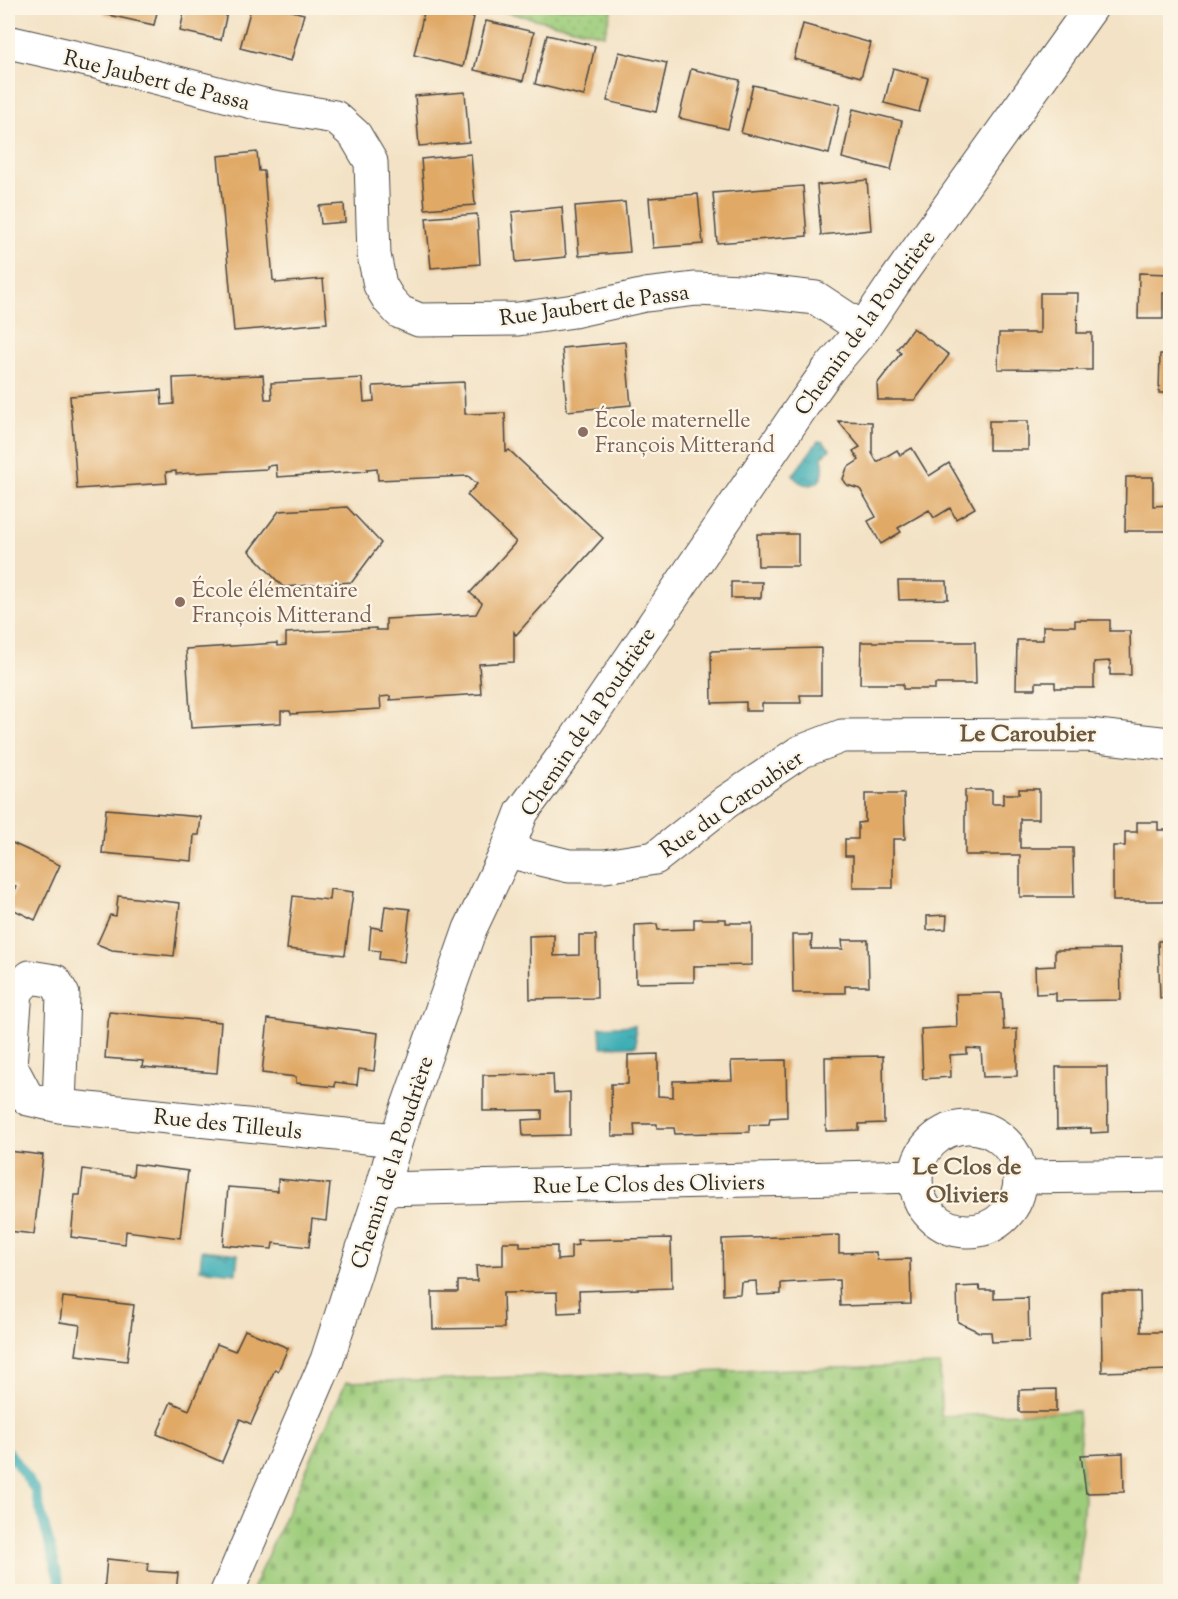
<svg xmlns="http://www.w3.org/2000/svg" width="1178" height="1599" viewBox="0 0 1178 1599" font-family="'Sorts Mill Goudy',serif">
<style>
.grass{fill:url(#grass-dots);stroke:#647c52;stroke-width:1.5}
.cemetery{fill:url(#cemetery-stones);stroke:#647c52;stroke-width:1.5}
.water{fill:url(#water-ripples);stroke:#346c70;stroke-width:1.5}
.lines{fill:none;stroke-linecap:round;stroke-linejoin:round}
.stream{stroke:#3daeb6;stroke-width:10}
.building{fill:#e0a966}
.minor-casing{stroke:#494642;stroke-width:35}
.minor{stroke:#fff;stroke-width:33}
.education-dot{fill:#8d6e63;stroke:#fcf5e5;stroke-width:2}
.labels{text-anchor:middle;stroke-width:4.5;stroke-linejoin:round;paint-order:stroke}
.street-label{font-size:22px;fill:#2b2b2b;stroke:#fcf5e5}
.education-label{font-size:22px;fill:#785e54;stroke:#fcf5e5;text-anchor:start}
.neighbourhood-label{font-size:24px;font-weight:bold;fill:#6a5740;stroke:#fcf5e5}
</style>
<defs>
<pattern id="grass-dots" width="8" height="8" patternUnits="userSpaceOnUse" patternTransform="scale(1.5)"><rect width="8" height="8" fill="#9dcc7a"/><path d="M2 2h.1M6 6h.1" fill="none" stroke="#87af6a" stroke-width="1.8" stroke-linecap="round"/></pattern>
<pattern id="cemetery-stones" width="16" height="16" patternUnits="userSpaceOnUse" patternTransform="scale(1.5)"><rect width="16" height="16" fill="#9dcc7a"/><path d="M2 7V4a2 2 0 0 1 4 0v3zM10 15v-3a2 2 0 0 1 4 0v3z" fill="#87af6a"/></pattern>
<pattern id="water-ripples" width="26" height="14" patternUnits="userSpaceOnUse" patternTransform="scale(1.5)"><rect width="26" height="14" fill="#3daeb6"/><path d="M2 4q2-2 4 0t4 0M15 11q2-2 4 0t4 0" fill="none" stroke="#338e94"/></pattern>
</defs>
<rect width="100%" height="100%" fill="#fcf5e5"/>
<filter id="ink" filterUnits="userSpaceOnUse"><feTurbulence type="fractalNoise" baseFrequency=".0167" numOctaves="2"/><feDisplacementMap in="SourceGraphic" scale="12" xChannelSelector="R" yChannelSelector="G"/><feConvolveMatrix kernelMatrix="1 2 1 2 8 2 1 2 1" color-interpolation-filters="sRGB"/></filter>
<filter id="wash" filterUnits="userSpaceOnUse"><feTurbulence type="fractalNoise" baseFrequency=".008" numOctaves="4" result="noise"/><feDisplacementMap in="SourceGraphic" scale="24" xChannelSelector="R" yChannelSelector="G"/><feGaussianBlur stdDeviation="1.35" result="paint"/><feColorMatrix in="noise" values="0 0 0 0 0 0 0 0 0 0 0 0 0 0 0 0 0 1.4 0 .05"/><feComposite in="paint" operator="in"/></filter>
<g filter="url(#wash)">
<rect width="100%" height="100%" fill="#f3e2c5"/>
<!-- grass -->
<polygon class="grass" points="488,8 612,8 604,35"/>
<!-- cemetery -->
<polygon class="cemetery" points="940,1365 941,1416 1078,1411 1084,1498 1077,1591 251,1592 346,1382"/>
<!-- water -->
<g class="water">
<polygon points="1167,436 1170,436 1170,490 1167,491"/>
<path d="M 818,441 L 823,442 L 830,449 L 822,457 C 823,462 824,468 823,472 C 820,489 800,488 793,475 Z"/>
<polygon points="635,1025 636,1046 601,1047 600,1027"/>
<polygon points="202,1250 238,1254 236,1273 200,1269"/>
</g>
<g class="lines">
<!-- stream -->
<polyline class="stream" points="8,1451 35,1490 62,1592"/>
</g>
<g id="blocks">
<!-- building -->
<g class="building">
<polygon points="106,8 158,8 154,25 104,14"/>
<polygon points="185,8 228,8 221,40 180,31"/>
<polygon points="251,8 280,8 304,14 291,61 240,48"/>
<polygon points="425,8 432,8 474,17 463,67 414,55"/>
<polygon points="486,21 534,32 523,81 474,70"/>
<polygon points="803,24 871,43 861,77 794,59"/>
<polygon points="547,35 595,46 584,96 535,84"/>
<polygon points="619,52 667,63 656,112 607,101"/>
<polygon points="893,68 928,78 919,112 884,103"/>
<polygon points="691,69 740,80 728,129 679,118"/>
<polygon points="753,85 840,105 829,154 741,133"/>
<polygon points="465,92 469,142 419,146 415,96"/>
<polygon points="853,109 902,121 891,170 842,158"/>
<polygon points="257,152 259,171 264,171 273,280 276,281 276,283 323,279 327,323 234,331 218,156"/>
<polygon points="471,154 475,205 425,209 421,159"/>
<polygon points="867,180 871,230 821,235 817,185"/>
<polygon points="803,186 807,236 717,243 713,193"/>
<polygon points="698,194 703,244 653,248 649,198"/>
<polygon points="625,202 630,252 579,256 575,206"/>
<polygon points="344,204 345,222 321,224 319,206"/>
<polygon points="562,207 566,257 516,262 512,212"/>
<polygon points="477,214 480,264 431,268 426,218"/>
<polygon points="1139,273 1170,274 1170,293 1163,293 1163,319 1138,319"/>
<polygon points="1040,293 1078,293 1077,333 1092,333 1092,370 998,369 999,333 1040,333"/>
<polygon points="913,328 949,355 915,400 878,400 877,384 901,353 897,349"/>
<polygon points="625,342 631,405 567,411 562,348"/>
<polygon points="1160,354 1170,354 1170,421 1164,421 1165,393 1159,393"/>
<polygon points="263,375 265,399 272,399 271,383 362,378 364,402 374,401 373,386 464,382 465,414 505,413 506,452 509,450 603,538 516,635 514,632 514,662 479,664 481,694 390,700 390,696 380,697 381,709 291,714 290,711 281,711 281,723 191,728 186,649 277,643 277,646 286,645 286,633 376,628 376,630 386,630 386,619 476,614 482,603 470,593 516,542 467,495 477,484 468,476 378,480 377,468 367,469 367,471 277,477 276,465 267,466 267,469 176,474 176,471 166,472 167,483 77,489 70,396 161,390 162,405 174,404 173,378"/>
<polygon points="838,421 872,422 872,453 877,462 897,450 900,455 912,448 929,476 949,463 975,508 956,519 950,508 934,518 929,510 898,528 901,532 881,544 868,521 876,517 867,501 860,489 847,485 843,479 847,468 859,460 853,451 860,447"/>
<rect x="989" y="421" width="39" height="29"/>
<polygon points="1126,477 1153,477 1153,506 1170,505 1170,531 1125,531"/>
<polygon points="347,507 381,543 352,582 283,587 249,551 279,511"/>
<polygon points="757,534 798,534 798,566 758,566"/>
<polygon points="898,581 947,581 948,599 899,600"/>
<polygon points="731,582 762,582 761,598 731,598"/>
<polygon points="1075,620 1110,620 1110,631 1130,631 1131,675 1110,675 1110,661 1094,662 1094,688 1055,688 1055,682 1036,682 1036,689 1016,689 1017,640 1043,640 1043,626 1075,626"/>
<polygon points="861,642 975,642 976,684 935,684 935,689 903,689 903,684 860,684"/>
<polygon points="821,648 821,695 800,695 801,703 762,703 762,711 746,711 746,702 712,703 711,651"/>
<polygon points="1019,789 1039,789 1039,819 1020,819 1020,848 1073,848 1074,897 1020,897 1020,855 965,855 965,790 992,790 992,804 1003,804 1003,794 1019,794"/>
<polygon points="865,794 904,794 905,839 893,839 893,888 853,888 853,856 845,856 845,839 858,839 858,823 865,822"/>
<polygon points="106,809 201,817 199,835 194,835 192,861 102,853"/>
<polygon points="1137,822 1158,822 1158,830 1170,830 1170,901 1113,901 1113,846 1125,846 1125,832 1137,832"/>
<polygon points="8,841 60,865 35,920 8,907 16,887 8,883"/>
<polygon points="330,889 353,892 345,955 287,949 293,896 329,900"/>
<polygon points="118,896 180,903 174,956 112,950 97,944 110,915 116,916"/>
<polygon points="385,906 410,909 404,962 379,959 380,951 369,950 371,927 382,929"/>
<polygon points="947,915 946,929 927,930 927,916"/>
<polygon points="694,919 726,919 726,923 752,923 752,965 694,966 694,982 636,983 635,925 657,924 658,930 694,929"/>
<polygon points="554,935 554,956 579,955 579,935 596,935 597,998 530,999 529,936"/>
<polygon points="792,935 812,935 811,949 843,949 842,940 868,940 869,986 845,986 845,993 793,993"/>
<polygon points="1158,941 1170,941 1170,997 1160,998"/>
<polygon points="1120,949 1121,1000 1056,1001 1056,993 1036,994 1035,967 1055,966 1055,950"/>
<polygon points="1002,993 1004,1030 1017,1029 1017,1076 983,1077 981,1049 967,1048 967,1054 950,1055 951,1077 923,1079 921,1029 957,1027 956,994"/>
<polygon points="109,1012 221,1022 217,1073 142,1067 143,1061 105,1058"/>
<polygon points="268,1019 378,1033 374,1071 359,1069 357,1085 335,1082 335,1087 296,1083 296,1077 262,1073"/>
<polygon points="658,1054 658,1096 673,1097 673,1081 732,1080 731,1061 786,1060 787,1117 770,1118 769,1124 749,1125 749,1132 675,1134 674,1128 657,1128 657,1124 634,1124 635,1136 612,1136 611,1084 628,1084 628,1055"/>
<polygon points="883,1056 884,1123 859,1124 859,1130 826,1131 825,1057"/>
<polygon points="1056,1067 1107,1067 1108,1132 1091,1133 1091,1128 1057,1129"/>
<polygon points="553,1074 554,1093 570,1092 570,1135 523,1136 522,1120 542,1119 542,1110 483,1111 483,1075"/>
<polygon points="8,1151 43,1155 34,1234 8,1231 10,1211 8,1211"/>
<polygon points="134,1164 188,1171 180,1238 126,1231 125,1244 71,1237 75,1195 80,1195 83,1169 133,1176"/>
<polygon points="278,1179 330,1184 326,1221 312,1219 309,1247 273,1243 272,1249 223,1245 228,1187 278,1191"/>
<polygon points="839,1235 839,1253 876,1252 877,1260 910,1259 911,1304 840,1306 839,1280 781,1283 781,1294 757,1295 756,1281 741,1282 740,1294 723,1295 722,1239"/>
<polygon points="671,1238 672,1288 579,1291 580,1312 558,1313 557,1292 503,1293 504,1328 433,1329 432,1292 458,1292 458,1281 477,1281 476,1266 503,1265 503,1242 520,1242 520,1247 557,1246 557,1260 571,1259 571,1246 578,1245 577,1240"/>
<polygon points="979,1286 980,1290 994,1290 994,1299 1028,1298 1029,1341 992,1342 991,1332 979,1332 958,1322 957,1287"/>
<polygon points="1101,1292 1140,1292 1141,1332 1170,1332 1170,1370 1102,1372"/>
<polygon points="63,1297 134,1305 127,1361 76,1355 80,1325 60,1322"/>
<polygon points="245,1330 288,1348 278,1371 275,1369 251,1424 240,1419 222,1462 157,1434 171,1402 189,1410 217,1344 235,1351"/>
<polygon points="1056,1389 1056,1412 1019,1412 1019,1390"/>
<polygon points="1123,1453 1124,1492 1086,1493 1081,1455"/>
<polygon points="107,1559 148,1563 147,1571 178,1573 176,1592 104,1592"/>
</g>
</g>
</g>
<g filter="url(#ink)">
<use href="#blocks" fill-opacity="0" stroke="#494642" stroke-width="1.5"/>
<g class="lines">
<!-- minor casing -->
<g class="minor-casing">
<g id="minor">
<polyline points="8,42 100,63 268,106 335,117 355,135 371,162 374,255 380,285 389,300 400,312 419,320 518,319 574,311 645,295 696,289 763,292 816,298 863,329"/>
<polyline points="507,851 569,866 605,866 655,858 726,802 800,752 842,736 1088,735 1170,744"/>
<polyline points="59,1106 63,995 55,981 30,977 16,991 10,1065 28,1099 59,1106 396,1140"/>
<circle cx="968" cy="1179" r="52"/>
<polyline points="1020,1177 1170,1175"/>
<polyline points="382,1189 916,1176"/>
<polyline points="227,1592 327,1360 382,1189 396,1140 470,929 507,851 522,812 573,743 801,408 828,370 863,329 894,283 1091,8"/>
</g>
</g>
<!-- minor -->
<use href="#minor" class="minor"/>
</g>
</g>
<!-- markers -->
<g class="education-dot">
<circle cx="583" cy="432" r="6"/>
<circle cx="180" cy="602" r="6"/>
</g>
<g class="labels">
<!-- street labels -->
<g class="street-label">
<text transform="translate(157 79) rotate(14)" y="8">Rue Jaubert de Passa</text>
<text transform="translate(594 304) rotate(-8)" y="8">Rue Jaubert de Passa</text>
<text transform="translate(864 322) rotate(-54)" y="8">Chemin de la Poudrière</text>
<text transform="translate(587 721) rotate(-56)" y="8">Chemin de la Poudrière</text>
<text transform="translate(731 803) rotate(-35)" y="8">Rue du Caroubier</text>
<text transform="translate(228 1123) rotate(6)" y="8">Rue des Tilleuls</text>
<text transform="translate(391 1162) rotate(-72)" y="8">Chemin de la Poudrière</text>
<text transform="translate(649 1183) rotate(-1)" y="8">Rue Le Clos des Oliviers</text>
</g>
<!-- education labels -->
<g class="education-label">
<text x="595" y="427">École maternelle<tspan x="595" dy="25">François Mitterand</tspan></text>
<text x="192" y="597">École élémentaire<tspan x="192" dy="25">François Mitterand</tspan></text>
</g>
<!-- neighbourhood labels -->
<g class="neighbourhood-label">
<text x="1028" y="741">Le Caroubier</text>
<text x="967" y="1174">Le Clos de<tspan x="967" dy="28">Oliviers</tspan></text>
</g>
</g>
<!-- margin -->
<rect width="1178" height="1599" fill="none" stroke="#fcf5e5" stroke-width="30"/>
</svg>
